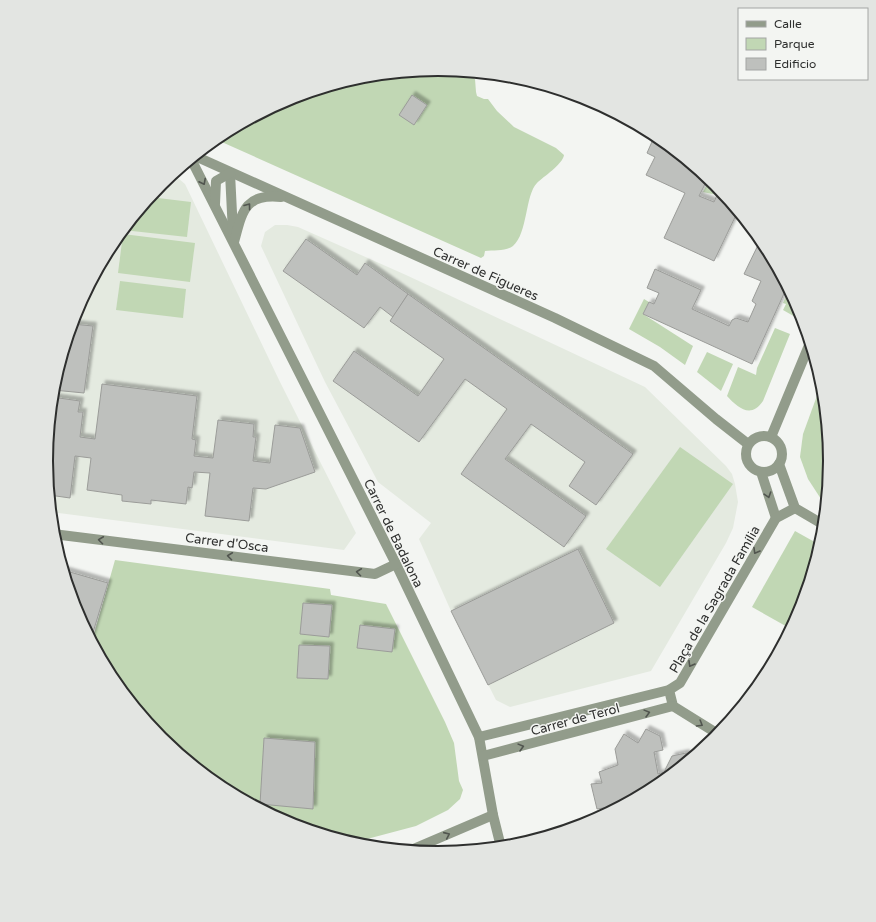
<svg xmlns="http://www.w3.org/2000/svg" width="876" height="922" viewBox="0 0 876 922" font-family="'Varela Round',sans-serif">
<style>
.built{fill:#e4eae0}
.green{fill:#c1d7b4}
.building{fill:#bec0bd;stroke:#9b9c99;filter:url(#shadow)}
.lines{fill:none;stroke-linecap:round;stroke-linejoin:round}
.minor{stroke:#929c8b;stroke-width:10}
.oneway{stroke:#51554f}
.labels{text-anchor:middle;stroke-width:3;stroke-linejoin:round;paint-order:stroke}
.street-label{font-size:13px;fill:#2e2f2e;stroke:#f3f5f2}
.rim{fill:none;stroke:#2e2f2e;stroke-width:2}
</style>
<defs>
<filter id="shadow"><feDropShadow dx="3.5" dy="-3.5" stdDeviation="1" flood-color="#0004"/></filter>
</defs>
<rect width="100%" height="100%" fill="#f3f5f2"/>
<!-- built -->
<g class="built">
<polygon points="173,174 185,184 280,382 356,533 344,550 51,512 46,461 54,384 76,311 112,243 161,184"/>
<polygon points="275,225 287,225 298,227 406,275 645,387 726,466 732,474 735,484 738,502 733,528 726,543 651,671 510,707 496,700 451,611 419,539 431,523 378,482 325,382 261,246 265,232"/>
</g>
<!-- green -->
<g class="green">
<path d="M 438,69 L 465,72 L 475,79 L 476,92 L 477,96 L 484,99 L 488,99 L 497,111 L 514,127 L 556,148 L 564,155 C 563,164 543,177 537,183 C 525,195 528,233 513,246 C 506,251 494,250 485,251 L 484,256 L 481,258 L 215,139 L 220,135 L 288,99 L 362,76 Z"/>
<polygon points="710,179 723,193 719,191 717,195 703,192"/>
<polygon points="150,197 191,202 187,237 123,230"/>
<polygon points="123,234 195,243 190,282 118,273"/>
<polygon points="120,281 186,289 183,318 116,310"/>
<polygon points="789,290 800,310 797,318 783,310 786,304 783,303"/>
<polygon points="644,299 649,302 643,314 693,346 685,365 660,347 629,329"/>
<path d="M 775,328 L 790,334 L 763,401 C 751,419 738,408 727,396 L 738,367 L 756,375 L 757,368 Z"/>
<polygon points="707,352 733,364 721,391 697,372"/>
<polygon points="822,382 830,461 826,502 821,499 808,479 800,457 803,434"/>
<polygon points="680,447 733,484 660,587 606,549"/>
<polygon points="795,531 820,545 800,611 791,629 752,607"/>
<polygon points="115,560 330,589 331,595 386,604 445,722 454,743 459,781 463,790 460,799 448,810 416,826 367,839 350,842 288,823 220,787 161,738 112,679 92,641"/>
</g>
<!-- building -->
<g class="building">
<polygon points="412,95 427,105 414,125 399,115"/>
<polygon points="655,135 708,178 699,196 714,202 717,195 730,201 738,211 714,261 664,238 685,193 646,175 655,157 647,153"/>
<polygon points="306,239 357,275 365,263 408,294 393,317 380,307 364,328 283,271"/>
<polygon points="761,239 787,287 752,364 643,314 649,302 654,304 659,293 647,288 655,269 701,290 692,309 729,326 732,320 736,318 748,322 756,304 752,301 761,281 744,274"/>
<polygon points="408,294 633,454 596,505 569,486 585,462 531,424 505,459 586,516 564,547 461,474 507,409 465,379 419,442 333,381 354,351 418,396 444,359 390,321"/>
<polygon points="72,324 93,326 84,393 53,390"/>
<polygon points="102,384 197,396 192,439 196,440 194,456 213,458 218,420 254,424 253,437 256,437 253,461 270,463 275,425 300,428 315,472 266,489 253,488 249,521 205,516 210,473 194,472 192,488 188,487 186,504 151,500 151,504 122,501 122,495 87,490 91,458 75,456 70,498 49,495 46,461 52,397 80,401 78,412 83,412 80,437 95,439"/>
<polygon points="578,549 614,623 488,685 451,611"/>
<polygon points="63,570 108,583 91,639 76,611"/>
<polygon points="303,603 332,605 329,637 300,634"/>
<polygon points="360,625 395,629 392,652 357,648"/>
<polygon points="299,645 330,646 328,679 297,678"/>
<polygon points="646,729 660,736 663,750 654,752 658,774 664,772 672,756 686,753 688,760 656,787 609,812 609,807 597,809 591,784 602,783 599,772 618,765 615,749 624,734 638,743"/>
<polygon points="264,738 315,742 313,809 260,804"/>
</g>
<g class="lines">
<!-- minor -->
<g class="minor">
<polyline points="195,156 555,318 654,366 716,419 748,444"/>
<polyline points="191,159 396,564 479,737 493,815 501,847"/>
<polyline points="230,173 233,233"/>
<polyline points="215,204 216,181 230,173"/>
<path d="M 234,242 C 242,213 244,193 281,197"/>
<circle cx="764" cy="454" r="18"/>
<polyline points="771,437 810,343"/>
<polyline points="779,464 795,508 824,525"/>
<polyline points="761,472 776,518"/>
<polyline points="53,534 375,574 396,564"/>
<polyline points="669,690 673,706 718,734"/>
<polyline points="479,737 669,690 680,683 776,518 795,508"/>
<polyline points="483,756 673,706"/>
<polyline points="411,850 493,815"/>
</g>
</g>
<!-- one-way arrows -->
<defs><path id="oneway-chevron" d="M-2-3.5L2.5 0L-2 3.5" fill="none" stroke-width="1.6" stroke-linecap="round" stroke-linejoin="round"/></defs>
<g class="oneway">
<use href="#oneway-chevron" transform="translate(203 182) rotate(63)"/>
<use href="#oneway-chevron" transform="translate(248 206) rotate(-53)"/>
<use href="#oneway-chevron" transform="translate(768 495) rotate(72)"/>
<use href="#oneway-chevron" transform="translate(101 540) rotate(-173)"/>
<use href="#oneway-chevron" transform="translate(756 551) rotate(120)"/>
<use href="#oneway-chevron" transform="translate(230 556) rotate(-173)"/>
<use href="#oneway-chevron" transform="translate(359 572) rotate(-173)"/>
<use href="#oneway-chevron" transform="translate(691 664) rotate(120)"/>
<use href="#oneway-chevron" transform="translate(647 713) rotate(-15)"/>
<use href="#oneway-chevron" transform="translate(700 724) rotate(31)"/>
<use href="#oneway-chevron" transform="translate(521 747) rotate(-15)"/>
<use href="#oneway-chevron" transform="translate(447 835) rotate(-24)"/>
</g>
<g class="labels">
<!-- street labels -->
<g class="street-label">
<text transform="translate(486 273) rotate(24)" y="5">Carrer de Figueres</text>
<text transform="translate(394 533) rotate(64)" y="5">Carrer de Badalona</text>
<text transform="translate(227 542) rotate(7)" y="5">Carrer d'Osca</text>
<text transform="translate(714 599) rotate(-60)" y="5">Plaça de la Sagrada Família</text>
<text transform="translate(575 719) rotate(-15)" y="5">Carrer de Terol</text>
</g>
</g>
<!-- crop -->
<path d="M0 0H876V922H0ZM53 461a385 385 0 1 1 770 0a385 385 0 1 1-770 0Z" fill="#e3e5e2" fill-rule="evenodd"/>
<path class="rim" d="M53 461a385 385 0 1 1 770 0a385 385 0 1 1-770 0Z"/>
<!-- legend -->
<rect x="738" y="8" width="130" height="72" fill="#f3f5f2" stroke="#a4a6a4"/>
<rect x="746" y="21" width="20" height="6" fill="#929c8b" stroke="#a4a6a4"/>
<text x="774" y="28" font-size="12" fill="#2e2f2e">Calle</text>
<rect x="746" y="38" width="20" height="12" fill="#c1d7b4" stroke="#a4a6a4"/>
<text x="774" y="48" font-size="12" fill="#2e2f2e">Parque</text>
<rect x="746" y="58" width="20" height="12" fill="#bec0bd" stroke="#a4a6a4"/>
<text x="774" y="68" font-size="12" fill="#2e2f2e">Edificio</text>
</svg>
